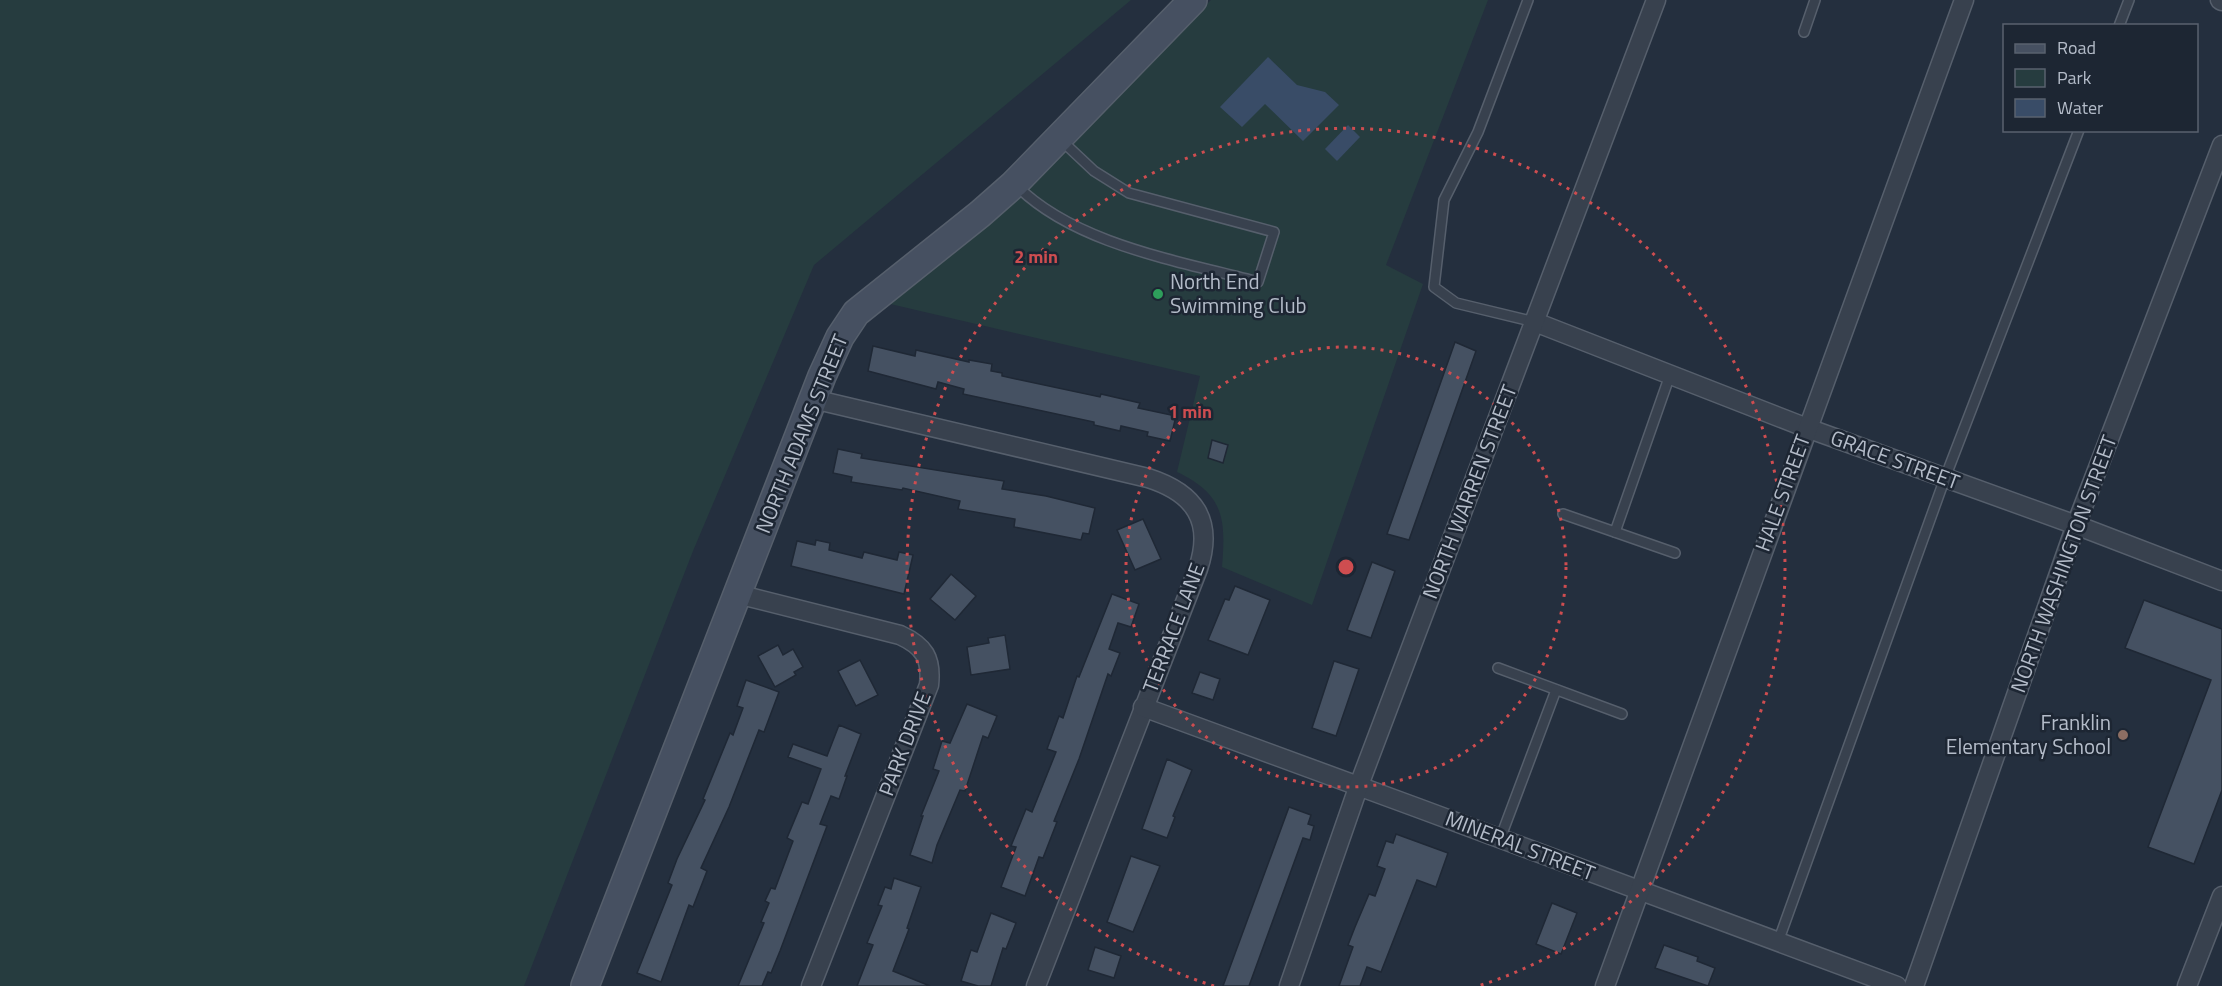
<svg xmlns="http://www.w3.org/2000/svg" width="2222" height="986" viewBox="0 0 2222 986" font-family="'Titillium Web',sans-serif">
<style>
.green{fill:#263c3f}
.water{fill:#394c67}
.building{fill:#455162;stroke:#1f2835;stroke-width:1.5}
.lines{fill:none;stroke-linecap:round;stroke-linejoin:round}
.lane-casing{stroke:#565f6c;stroke-width:12}
.street-casing{stroke:#565f6c;stroke-width:21}
.secondary-casing{stroke:#565f6c;stroke-width:30}
.lane{stroke:#38414e;stroke-width:9}
.street{stroke:#38414e;stroke-width:18}
.secondary{stroke:#465061;stroke-width:27}
.ring{fill:none;stroke:#ce4d50;stroke-width:3;stroke-dasharray:3 6}
.leisure-dot{fill:#2e9e5b;stroke:#1d2633;stroke-width:2}
.education-dot{fill:#8d6e63;stroke:#1d2633;stroke-width:2}
.labels{text-anchor:middle;stroke-width:5;stroke-linejoin:round;paint-order:stroke}
.poi-label{font-size:21px;fill:#b4bcc9;stroke:#1d2633;text-anchor:start}
.street-label{font-size:21px;fill:#b4bcc9;stroke:#1d2633}
.centre{fill:#ce4d50;stroke:#1d2633;stroke-width:3}
.ring-label{font-size:18px;text-anchor:middle;font-weight:bold;fill:#ce4d50;stroke:#1d2633;stroke-width:5;stroke-linejoin:round;paint-order:stroke}
</style>
<rect width="100%" height="100%" fill="#242f3e"/>
<!-- green -->
<g class="green">
<polygon points="0,0 1131,0 814,265 693,551 524,986 0,986"/>
<path d="M 1211,0 L 1488,0 L 1386,265 L 1423,284 L 1312,605 L 1222,567 C 1226,519 1224,494 1177,472 L 1200,376 L 886,303 L 998,213 Z"/>
</g>
<!-- water -->
<g class="water">
<polygon points="1268,57 1297,85 1325,92 1339,105 1303,141 1265,104 1242,127 1220,107"/>
<polygon points="1348,125 1360,137 1337,161 1325,149"/>
</g>
<!-- building -->
<g class="building">
<polygon points="1455,342 1476,351 1409,540 1387,534"/>
<polygon points="873,346 915,356 916,350 969,362 969,360 992,364 991,371 1002,373 1002,376 1100,397 1101,394 1140,403 1138,408 1176,416 1170,441 1147,436 1148,432 1121,426 1120,431 1094,425 1094,422 963,394 964,389 938,382 936,389 868,371"/>
<polygon points="1212,440 1228,445 1223,463 1208,458"/>
<polygon points="838,449 862,454 861,458 1004,481 1002,489 1046,496 1095,508 1089,534 1083,533 1081,540 1014,527 1015,519 958,509 960,501 903,488 902,490 851,482 852,477 833,473"/>
<polygon points="1143,519 1161,559 1135,570 1117,530"/>
<polygon points="816,540 830,543 829,550 862,558 864,552 897,560 899,552 913,555 904,594 791,566 797,541 815,545"/>
<polygon points="1372,562 1395,571 1371,638 1347,630"/>
<polygon points="951,574 976,596 955,620 930,599"/>
<polygon points="1235,586 1270,600 1248,655 1208,640 1225,599 1229,600"/>
<polygon points="1112,594 1139,604 1131,627 1118,623 1109,649 1120,653 1111,676 1108,674 1079,759 1054,821 1057,822 1043,858 1039,857 1025,896 1001,887 1016,847 1011,846 1026,809 1032,812 1056,752 1047,749 1059,716 1063,718 1077,676 1079,677"/>
<polygon points="2144,600 2222,629 2222,790 2194,864 2148,847 2211,680 2125,648"/>
<polygon points="1005,635 1010,669 971,675 967,647 989,643 988,638"/>
<polygon points="778,645 783,655 793,649 803,667 794,672 796,675 775,687 758,656"/>
<polygon points="860,660 878,695 856,706 838,671"/>
<polygon points="1334,661 1359,669 1336,736 1312,728"/>
<polygon points="1200,672 1220,679 1213,700 1192,693"/>
<polygon points="746,680 779,692 764,732 759,730 729,807 701,868 707,871 693,907 689,905 661,982 637,973 672,885 668,883 677,859 705,800 703,799 730,733 733,735 743,708 737,706"/>
<polygon points="967,704 997,716 988,738 983,736 965,791 960,790 937,845 932,863 910,855 923,816 921,816 939,771 933,769 942,741 950,743"/>
<polygon points="839,725 861,734 845,776 847,776 839,799 831,796 820,824 827,826 780,951 771,973 768,972 762,986 738,986 764,923 761,922 769,903 765,901 771,888 775,889 793,841 787,838 802,802 808,804 821,769 788,757 793,744 827,756"/>
<polygon points="1167,759 1192,770 1173,816 1175,817 1167,838 1142,829"/>
<polygon points="1289,807 1311,815 1308,824 1314,826 1310,840 1303,838 1249,986 1223,986"/>
<polygon points="1396,834 1448,853 1436,887 1417,880 1381,972 1367,967 1360,986 1339,986 1353,947 1348,945 1355,927 1369,894 1375,896 1385,869 1377,866 1386,841 1393,843"/>
<polygon points="1131,856 1160,866 1133,932 1107,922"/>
<polygon points="894,878 921,887 907,928 909,929 893,971 930,986 857,986 873,945 867,943 882,906 878,905 885,887 891,889"/>
<polygon points="1552,903 1577,913 1561,954 1536,944"/>
<polygon points="991,913 1016,923 1006,949 1003,948 991,986 978,986 961,981 971,950 977,952"/>
<polygon points="1664,945 1698,957 1697,961 1715,968 1708,986 1655,968"/>
<polygon points="1095,947 1121,956 1114,978 1088,970"/>
</g>
<g class="lines">
<!-- lane casing -->
<g class="lane-casing">
<g id="lane">
<polyline points="1528,0 1478,132 1444,200 1434,287 1456,303 1535,322"/>
<polyline points="2119,26 2129,0"/>
<polyline points="1804,32 1815,0"/>
<path d="M 1016,185 C 1074,244 1179,261 1258,282 L 1274,232 L 1129,193 L 1094,171 L 1061,140"/>
<polyline points="1563,514 1675,553"/>
<polyline points="1615,532 1670,375"/>
<polyline points="1498,668 1622,714"/>
<polyline points="1500,839 1556,690"/>
<polyline points="1778,942 1945,478 2079,130"/>
</g>
</g>
<!-- street casing -->
<g class="street-casing">
<g id="street">
<polyline points="2220,0 2222,1"/>
<polyline points="1535,322 1807,428 2076,525 2222,581"/>
<path d="M 813,399 L 1148,478 C 1195,493 1214,521 1198,569 L 1036,986"/>
<path d="M 737,594 L 900,635 C 924,646 932,658 929,685 L 811,986"/>
<path d="M 1143,707 C 1395,798 1646,894 1897,986"/>
<polyline points="1289,986 1359,785 1656,0"/>
<polyline points="1605,986 1964,0"/>
<polyline points="1914,986 2076,525 2222,145"/>
<polyline points="2187,986 2222,896"/>
</g>
</g>
<!-- secondary casing -->
<g class="secondary-casing">
<polyline id="secondary" points="585,986 822,376 840,337 856,313 980,214 1014,184 1193,0"/>
</g>
<!-- lane -->
<use href="#lane" class="lane"/>
<!-- street -->
<use href="#street" class="street"/>
<!-- secondary -->
<use href="#secondary" class="secondary"/>
</g>
<!-- distance rings -->
<g class="ring">
<circle cx="1346" cy="567" r="220"/>
<path d="M1214 986A439 439 0 1 1 1478 986"/>
</g>
<!-- markers -->
<circle class="leisure-dot" cx="1158" cy="294" r="6"/>
<circle class="education-dot" cx="2123" cy="735" r="6"/>
<g class="labels">
<!-- poi labels -->
<g class="poi-label">
<text x="1170" y="289">North End<tspan x="1170" dy="24">Swimming Club</tspan></text>
<text x="2111" y="730" text-anchor="end">Franklin<tspan x="2111" dy="24">Elementary School</tspan></text>
</g>
<!-- street labels -->
<g class="street-label">
<text transform="translate(802 434) rotate(-68)" y="7">NORTH ADAMS STREET</text>
<text transform="translate(1895 460) rotate(20)" y="7">GRACE STREET</text>
<text transform="translate(1470 492) rotate(-69)" y="7">NORTH WARREN STREET</text>
<text transform="translate(1783 493) rotate(-70)" y="7">HALE STREET</text>
<text transform="translate(2064 564) rotate(-70)" y="7">NORTH WASHINGTON STREET</text>
<text transform="translate(1174 628) rotate(-69)" y="7">TERRACE LANE</text>
<text transform="translate(905 744) rotate(-69)" y="7">PARK DRIVE</text>
<text transform="translate(1520 846) rotate(21)" y="7">MINERAL STREET</text>
</g>
</g>
<circle cx="1346" cy="567" r="9" class="centre"/>
<g class="ring-label">
<text x="1036" y="263">2 min</text>
<text x="1190" y="418">1 min</text>
</g>
<!-- legend -->
<rect x="2003" y="24" width="195" height="108" fill="#1d2633" stroke="#59626f" stroke-width="1.5"/>
<rect x="2015" y="44" width="30" height="9" fill="#465061" stroke="#59626f" stroke-width="1.5"/>
<text x="2057" y="54" font-size="18" fill="#b4bcc9">Road</text>
<rect x="2015" y="69" width="30" height="18" fill="#263c3f" stroke="#59626f" stroke-width="1.5"/>
<text x="2057" y="84" font-size="18" fill="#b4bcc9">Park</text>
<rect x="2015" y="99" width="30" height="18" fill="#394c67" stroke="#59626f" stroke-width="1.5"/>
<text x="2057" y="114" font-size="18" fill="#b4bcc9">Water</text>
</svg>
